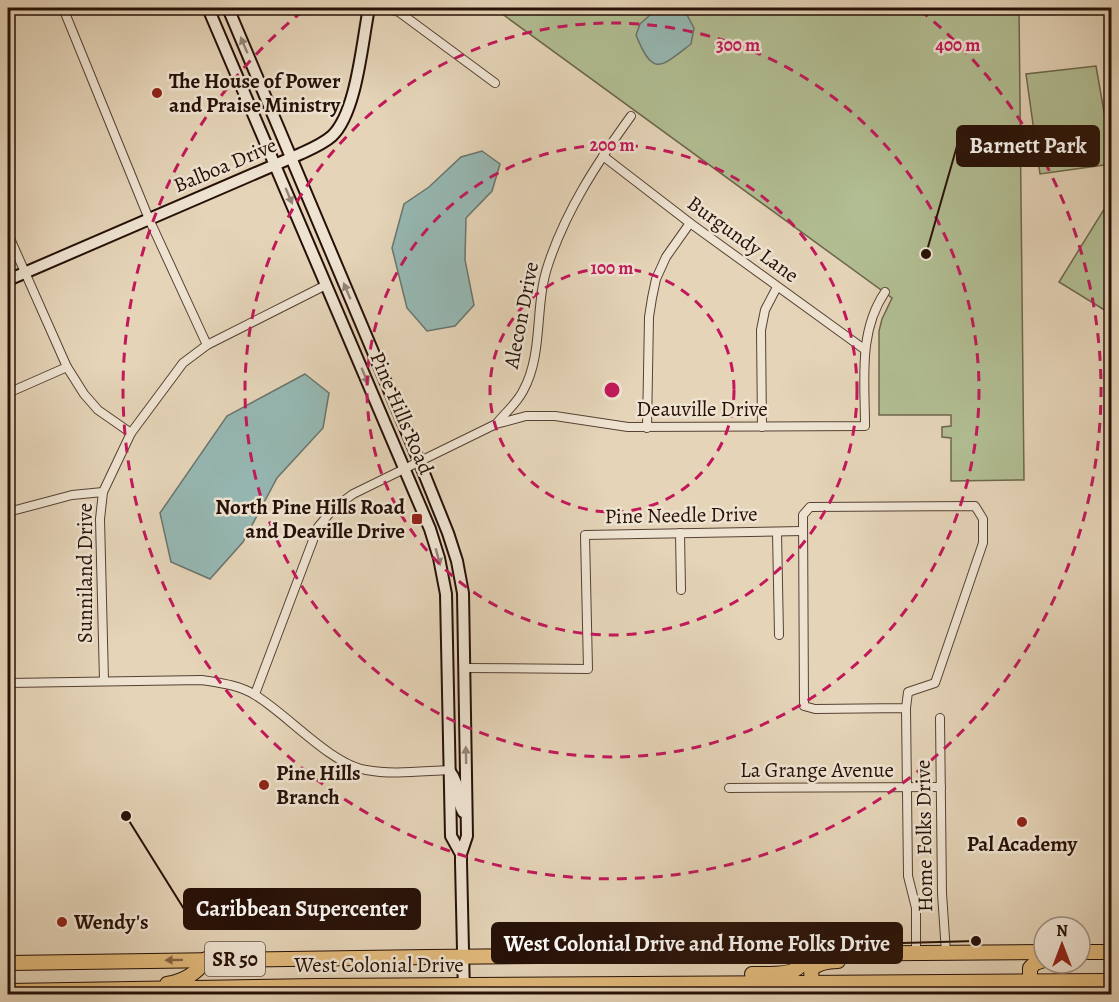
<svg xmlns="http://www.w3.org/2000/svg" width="1119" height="1002" viewBox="0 0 1119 1002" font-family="Alegreya,serif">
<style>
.green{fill:#b1bd92;stroke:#6c664c;stroke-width:1.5}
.water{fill:#96b8b3;stroke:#69756e;stroke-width:1.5}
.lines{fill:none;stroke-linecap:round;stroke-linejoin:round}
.street-casing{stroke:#564133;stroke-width:10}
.secondary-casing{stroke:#261007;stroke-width:14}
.highway-casing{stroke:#261007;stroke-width:16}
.street{stroke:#eee3d1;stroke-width:8}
.secondary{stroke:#eee3d1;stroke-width:10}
.highway{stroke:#e2ba7c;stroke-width:14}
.oneway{fill:#948476}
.oneway2{fill:#846542}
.ring{fill:none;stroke:#c2185b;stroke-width:3;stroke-dasharray:10 8}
.poi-dot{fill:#8f2418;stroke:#eee3d1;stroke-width:2}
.labels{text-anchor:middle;stroke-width:5;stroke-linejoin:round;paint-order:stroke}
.shield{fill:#eee3d1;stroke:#624f44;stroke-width:1.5}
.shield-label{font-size:20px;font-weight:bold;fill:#261007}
.poi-label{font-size:21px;font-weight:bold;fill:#261007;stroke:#eee3d1;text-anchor:start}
.street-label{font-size:21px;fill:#261007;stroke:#eee3d1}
.centre{fill:#c2185b;stroke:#eee3d1;stroke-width:3}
.ring-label{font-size:18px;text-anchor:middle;font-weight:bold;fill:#c2185b;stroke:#eee3d1;stroke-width:5;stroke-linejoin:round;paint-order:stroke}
.leader{fill:none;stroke:#261007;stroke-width:2}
.callout-dot{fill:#261007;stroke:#eee3d1;stroke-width:2}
.callout{fill:#261007;stroke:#261007;stroke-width:2}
.callout-label{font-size:22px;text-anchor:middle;font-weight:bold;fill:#fff}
</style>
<rect width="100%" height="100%" fill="#e5d4b8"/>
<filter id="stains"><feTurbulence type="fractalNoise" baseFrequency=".00333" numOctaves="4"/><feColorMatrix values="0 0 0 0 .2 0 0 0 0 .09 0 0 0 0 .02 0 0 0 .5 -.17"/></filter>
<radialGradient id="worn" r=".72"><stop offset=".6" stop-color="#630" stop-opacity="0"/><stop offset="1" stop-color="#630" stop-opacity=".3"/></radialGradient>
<!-- green -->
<g class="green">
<polygon points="494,8 1019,8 1024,480 951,481 951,438 942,437 942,427 951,426 951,415 879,415 879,331 882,319 892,298"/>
<polygon points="1096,66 1111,152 1111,164 1040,174 1026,74"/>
<polygon points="1111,198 1112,313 1111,314 1059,282"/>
</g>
<!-- water -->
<g class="water">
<path d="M 658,8 L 679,8 L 687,15 L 694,28 L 691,44 C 661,67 653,78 636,35 L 640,24 Z"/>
<polygon points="482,151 500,164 492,191 466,218 465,260 474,305 455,326 427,331 407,308 392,248 404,204 429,187 461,157"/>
<polygon points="305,374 329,393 323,428 277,478 243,542 210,579 171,562 160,513 227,416"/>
</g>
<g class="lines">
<!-- street casing -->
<g class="street-casing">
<g id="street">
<polyline points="63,8 149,219 207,345"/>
<polyline points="383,8 399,12 495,83"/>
<polyline points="603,156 690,223 864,349"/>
<polyline points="8,234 67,367 84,394 98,410 131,433"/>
<polyline points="8,393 67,367"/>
<path d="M 497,423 C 505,413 517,403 523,391 C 544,353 534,306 548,265 C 566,210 597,163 631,116"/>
<polyline points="762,427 761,330 765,310 777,287"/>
<polyline points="647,428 649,317 652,298 656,279 666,257 690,223"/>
<polyline points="8,512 72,495 103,492"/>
<polyline points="777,532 779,635"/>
<polyline points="680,533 681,590"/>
<polyline points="465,668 588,669 585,535 803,531"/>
<polyline points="104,681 100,519 103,492 131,433 183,363 207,345 326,285"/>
<path d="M 8,683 L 202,680 C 220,683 239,685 255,695 C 287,714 330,764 366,770 C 392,775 423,771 449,770"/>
<path d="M 255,694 L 318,527 L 334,508 L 353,494 L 496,424 L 526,416 L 555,416 L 628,427 L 865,426 C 865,380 858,332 885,292"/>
<polyline points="906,708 815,709 804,706 803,515 810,507 975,506 983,519 983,543 935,683 908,692 906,708 908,876 916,908 916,953"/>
<polyline points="940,718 942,893 946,953"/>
<polyline points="729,788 941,787"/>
<polyline points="1030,981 1030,994"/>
</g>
</g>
<!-- secondary casing -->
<g class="secondary-casing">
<g id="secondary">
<polyline points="208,8 430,529 439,558 446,594 451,836 461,854"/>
<polyline points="228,8 419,461 448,533 457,561 463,593 467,836 461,854 461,862 464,994"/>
<path d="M 8,280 L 300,154 C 311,149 323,144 332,136 C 357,112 362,42 369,8"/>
<path d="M 449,770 C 463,788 454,797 463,812"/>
</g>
</g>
<!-- highway casing -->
<g class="highway-casing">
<g id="highway">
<polyline points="1080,952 1112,952"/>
<polyline points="8,963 428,957 1044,952"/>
<path d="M 752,974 C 762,974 796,976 801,964 C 802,962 802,957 802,954"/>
<polyline points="1030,981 1030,968 1035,963 1044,960"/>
<path d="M 812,983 L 811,970 C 818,962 828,961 838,961"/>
<path d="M 167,984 C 184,981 197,974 206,959"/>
<polyline points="8,991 317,986 1112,981"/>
</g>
</g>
<!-- street -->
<use href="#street" class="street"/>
<!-- secondary -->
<use href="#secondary" class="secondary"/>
<!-- highway -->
<use href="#highway" class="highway"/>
</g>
<!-- one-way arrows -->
<defs><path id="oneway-solid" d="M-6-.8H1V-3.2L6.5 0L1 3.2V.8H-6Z" transform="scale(1.5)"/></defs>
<g class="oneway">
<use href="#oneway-solid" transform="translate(244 45) rotate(-113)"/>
<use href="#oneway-solid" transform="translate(289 196) rotate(67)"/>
<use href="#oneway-solid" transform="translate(347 291) rotate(-113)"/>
<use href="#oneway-solid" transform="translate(365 376) rotate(67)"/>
<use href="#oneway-solid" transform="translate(438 557) rotate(75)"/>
<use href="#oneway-solid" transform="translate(466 755) rotate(-91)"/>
</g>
<use class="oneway2" href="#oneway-solid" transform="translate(174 960) rotate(179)"/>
<!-- distance rings -->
<g class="ring">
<circle cx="612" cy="390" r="122"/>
<circle cx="612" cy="390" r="245"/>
<circle cx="612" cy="390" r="367"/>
<path d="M920 10A489 489 0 1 1 304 10"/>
</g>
<!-- markers -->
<g class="poi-dot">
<circle cx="157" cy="93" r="6"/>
<rect x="411" y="513" width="12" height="12" rx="3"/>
<circle cx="264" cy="785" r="6"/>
<circle cx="1022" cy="822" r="6"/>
<circle cx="62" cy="922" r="6"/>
</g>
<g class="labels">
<!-- shield labels -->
<rect class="shield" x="205" y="942" width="60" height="34" rx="4.5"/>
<g class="shield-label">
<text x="235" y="966">SR 50</text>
</g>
<!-- poi labels -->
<g class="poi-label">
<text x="169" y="88">The House of Power<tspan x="169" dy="24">and Praise Ministry</tspan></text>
<text x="405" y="514" text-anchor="end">North Pine Hills Road<tspan x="405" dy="24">and Deaville Drive</tspan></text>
<text x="276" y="780">Pine Hills<tspan x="276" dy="24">Branch</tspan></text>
<text x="1022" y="851" text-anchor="middle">Pal Academy</text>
<text x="74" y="929">Wendy's</text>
</g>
<!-- street labels -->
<g class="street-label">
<text transform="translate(225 165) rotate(-23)" y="7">Balboa Drive</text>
<text transform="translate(743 239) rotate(36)" y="7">Burgundy Lane</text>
<text transform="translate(521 315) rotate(-79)" y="7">Alecon Drive</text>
<text x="702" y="416">Deauville Drive</text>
<text transform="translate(402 413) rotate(67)" y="7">Pine Hills Road</text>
<text transform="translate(681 515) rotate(-1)" y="7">Pine Needle Drive</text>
<text transform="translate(85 573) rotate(-90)" y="7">Sunniland Drive</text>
<text x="817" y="777">La Grange Avenue</text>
<text transform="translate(924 836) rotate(-91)" y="7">Home Folks Drive</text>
<text x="379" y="972">West Colonial Drive</text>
</g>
</g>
<circle cx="612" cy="390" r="9" class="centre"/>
<g class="ring-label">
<text x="958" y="51">400 m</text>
<text x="738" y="51">300 m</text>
<text x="612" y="151">200 m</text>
<text x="612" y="274">100 m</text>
</g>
<!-- callouts -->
<path class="leader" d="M926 254L957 146M126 816L184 909M976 941L902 943"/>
<g class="callout-dot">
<circle cx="926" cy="254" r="6"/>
<circle cx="126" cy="816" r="6"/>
<circle cx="976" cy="941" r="6"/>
</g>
<g class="callout">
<rect x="957" y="126" width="142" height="40" rx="6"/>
<rect x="184" y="889" width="236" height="40" rx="6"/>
<rect x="492" y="923" width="410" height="40" rx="6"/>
</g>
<g class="callout-label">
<text x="1028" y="153">Barnett Park</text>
<text x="302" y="916">Caribbean Supercenter</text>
<text x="697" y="951">West Colonial Drive and Home Folks Drive</text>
</g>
<!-- margin -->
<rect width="1119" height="1002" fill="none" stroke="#e5d4b8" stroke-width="30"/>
<rect x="9" y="9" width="1101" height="984" fill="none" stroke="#261007" stroke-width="3"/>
<rect x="15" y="15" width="1089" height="972" fill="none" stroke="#261007" stroke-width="1.5"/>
<!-- north arrow -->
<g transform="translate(1062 945)"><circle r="28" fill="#eee3d1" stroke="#9e8f80" stroke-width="1.5"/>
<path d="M0-4.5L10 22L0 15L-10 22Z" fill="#8f2418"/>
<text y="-9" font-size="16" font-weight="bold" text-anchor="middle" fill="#261007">N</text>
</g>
<rect width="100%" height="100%" filter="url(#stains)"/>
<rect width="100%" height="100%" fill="url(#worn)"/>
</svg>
